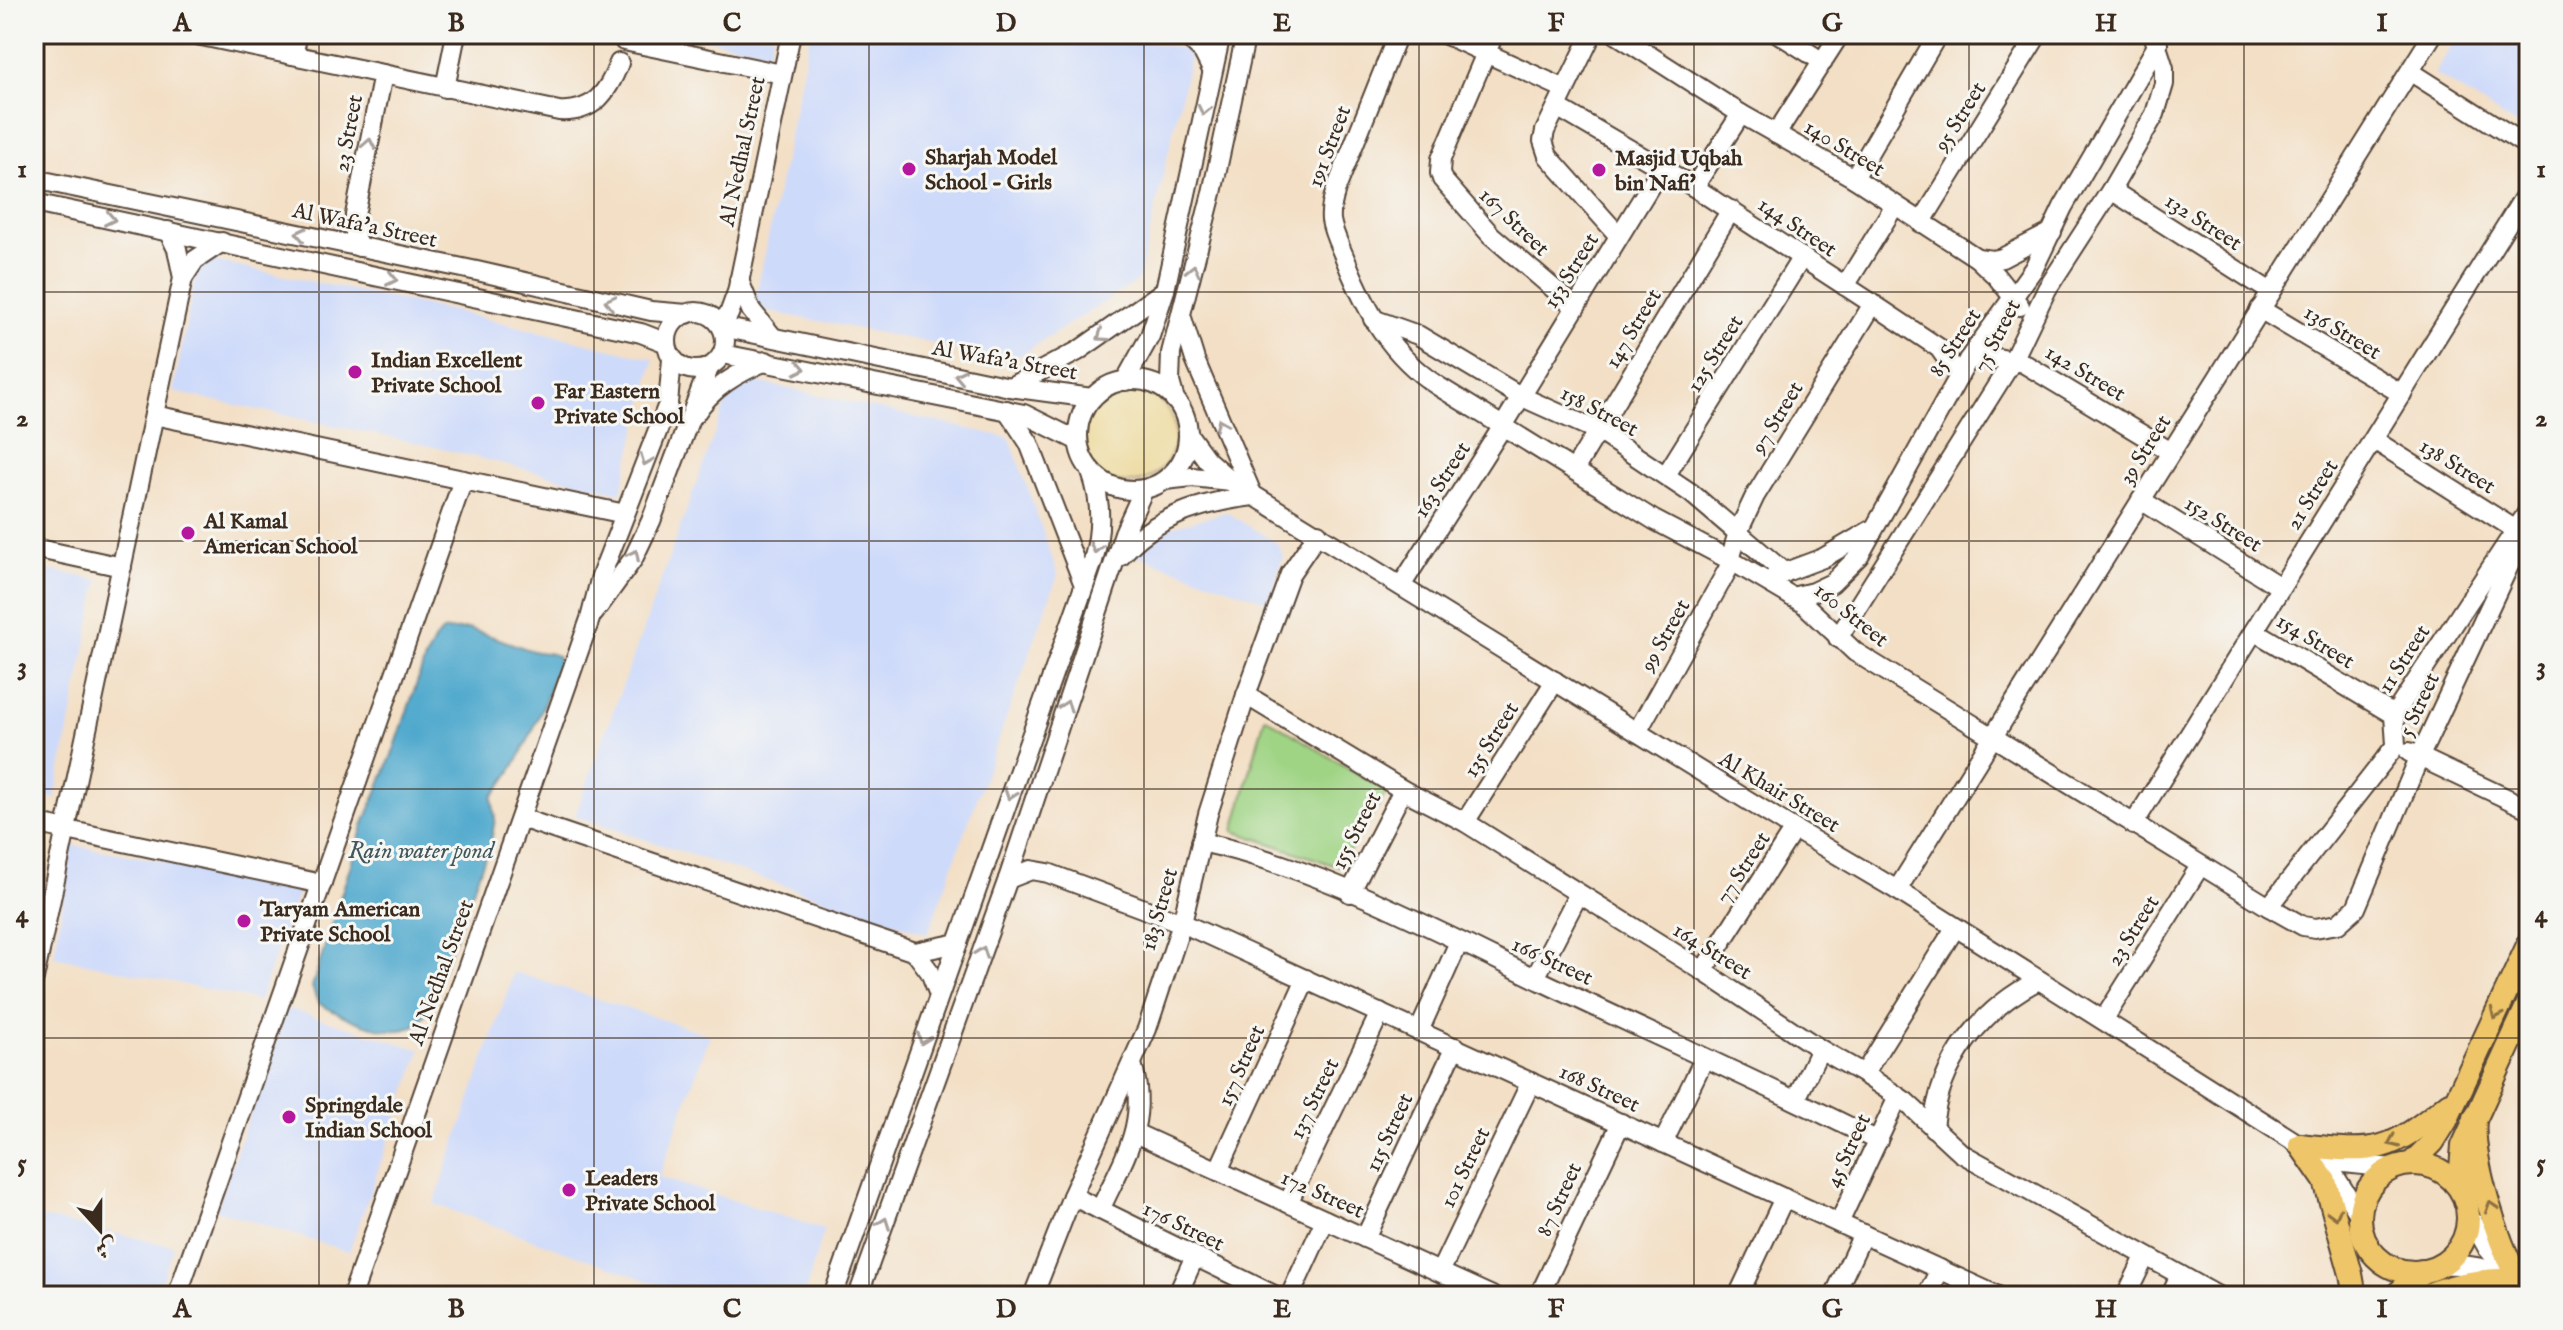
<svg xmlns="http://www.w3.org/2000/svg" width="2563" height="1330" viewBox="0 0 2563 1330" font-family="'IM FELL English',Amiri,serif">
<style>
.built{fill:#cedafa}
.green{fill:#a0d485;stroke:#6e7f52;stroke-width:2}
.sand{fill:#eeda9e;stroke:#94825e;stroke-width:2}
.water{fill:#4fa9cd;stroke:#456a76;stroke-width:2}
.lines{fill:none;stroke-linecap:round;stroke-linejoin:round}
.minor-casing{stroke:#574537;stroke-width:22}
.major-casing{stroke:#574537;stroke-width:26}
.minor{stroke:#fff;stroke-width:18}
.major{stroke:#eec569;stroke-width:22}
.oneway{stroke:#a79f9a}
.oneway2{stroke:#8c7040}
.grid{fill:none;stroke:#3b2a1e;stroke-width:2;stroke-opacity:0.55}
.poi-dot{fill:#b5179e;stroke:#f6f6f2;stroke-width:3}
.labels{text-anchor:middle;stroke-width:6;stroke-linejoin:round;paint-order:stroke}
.street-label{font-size:22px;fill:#3b2a1e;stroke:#f6f6f2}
.poi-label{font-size:22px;font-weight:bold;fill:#3b2a1e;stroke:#f6f6f2;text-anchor:start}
.water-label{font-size:24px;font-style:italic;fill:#42565b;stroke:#f6f6f2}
.neatline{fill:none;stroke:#3b2a1e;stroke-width:3}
.grid-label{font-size:26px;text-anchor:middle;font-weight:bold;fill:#3b2a1e}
</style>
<rect width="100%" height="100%" fill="#f6f6f2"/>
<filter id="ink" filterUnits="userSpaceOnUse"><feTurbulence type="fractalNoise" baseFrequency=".0125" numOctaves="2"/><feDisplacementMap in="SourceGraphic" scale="16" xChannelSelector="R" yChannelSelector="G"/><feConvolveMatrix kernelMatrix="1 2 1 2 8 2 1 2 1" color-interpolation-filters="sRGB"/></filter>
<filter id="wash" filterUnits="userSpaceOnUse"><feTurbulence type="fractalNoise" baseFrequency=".006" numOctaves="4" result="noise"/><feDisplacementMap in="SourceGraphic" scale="32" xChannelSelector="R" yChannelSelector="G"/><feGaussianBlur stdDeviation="1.8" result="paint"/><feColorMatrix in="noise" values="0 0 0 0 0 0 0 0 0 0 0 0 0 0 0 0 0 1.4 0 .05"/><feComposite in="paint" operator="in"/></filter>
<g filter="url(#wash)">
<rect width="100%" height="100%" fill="#f3dfc5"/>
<!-- built -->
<g class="built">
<polygon points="682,34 773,34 769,52"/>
<polygon points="810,34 1107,34 1188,50 1190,58 1139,280 1014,359 766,311 755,301"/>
<polygon points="2458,34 2529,34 2529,133 2435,74"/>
<polygon points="199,258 453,311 654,359 621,493 422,444 173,392"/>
<polygon points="735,377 1010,438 1058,575 928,934 575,816"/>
<polygon points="1226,512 1278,544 1283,556 1269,602 1136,555 1150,533"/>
<polygon points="34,567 99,580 55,799 34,795"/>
<polygon points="72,845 300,885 259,1001 54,956"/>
<polygon points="514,972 710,1035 659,1177 824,1229 804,1296 690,1296 434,1204"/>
<polygon points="287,1008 421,1050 349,1252 216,1210"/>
<polygon points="34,1216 174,1246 156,1296 34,1296"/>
</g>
<!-- green -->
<polygon class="green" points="1265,717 1387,792 1339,867 1234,831"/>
<!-- sand -->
<circle class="sand" cx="1127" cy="435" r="48"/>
<!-- water -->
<path class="water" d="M 468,629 C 491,635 511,644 533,651 C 542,654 550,651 558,657 L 558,663 C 544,708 523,761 492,797 L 495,819 L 491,841 L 427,1012 C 423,1016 418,1023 414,1026 C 387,1040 342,1016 318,1003 L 312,987 L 363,826 L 394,750 L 424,662 L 435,639 L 443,631 Z"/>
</g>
<g filter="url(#ink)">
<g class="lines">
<!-- minor casing -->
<g class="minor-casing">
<g id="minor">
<path d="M 192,34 L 559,111 C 593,113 608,93 619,63"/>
<polyline points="1184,34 1203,52 1212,70"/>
<path d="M 1398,34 L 1336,189 C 1333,199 1330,209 1331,220 C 1333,234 1341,248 1346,261 C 1367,312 1391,356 1438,386 L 1654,520 L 1730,560 L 1803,603 L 1855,652 L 2269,907 L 2303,926 L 2315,928 L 2338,924 L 2356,908 L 2419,758 L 2529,523"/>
<polyline points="1444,34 1565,89"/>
<polyline points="1494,34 1441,159 1440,173 1442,179 1491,235 1575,307"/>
<polyline points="1592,34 1545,131 1543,141 1548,156 1619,236"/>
<polyline points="1616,34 1741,114 1854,178 1977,258 1996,276 2020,306"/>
<polyline points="1779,34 1823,62"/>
<polyline points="624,41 782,74"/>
<polyline points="293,55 298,34"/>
<polyline points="2411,72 2529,147"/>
<polyline points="445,88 456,34"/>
<polyline points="1557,107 1694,187 1873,304 1939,348 1959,376"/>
<polyline points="1776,134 1840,34"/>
<polyline points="1854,178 1938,34"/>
<polyline points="34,179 477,271 651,311 687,314"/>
<polyline points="1694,187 1741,114"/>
<polyline points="2111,190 2271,292"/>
<polyline points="34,203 641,333 667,343"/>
<polyline points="1921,223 2038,34"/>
<polyline points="359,247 355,237 355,215 383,74"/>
<polyline points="1977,258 1993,260 2002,258 2052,232"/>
<polyline points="183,278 195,260 222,242"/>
<polyline points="739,280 751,310 772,336"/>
<polyline points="1845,286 1895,205"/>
<polyline points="2260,309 2402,394"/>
<circle cx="696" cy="341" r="29"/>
<polyline points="1373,319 1418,335 1520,396 1598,431 1691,493 1785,573"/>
<polyline points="719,323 729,314 737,292 791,34"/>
<polyline points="722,327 1010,387 1092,398"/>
<polyline points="723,354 1024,414 1078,441"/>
<polyline points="1968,360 1992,357 2023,363 2171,452"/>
<circle cx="1133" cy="435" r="55"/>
<polyline points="1125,381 1150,336 1165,290 1221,34"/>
<polyline points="1010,387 1078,351 1165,290"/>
<polyline points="1175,400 1170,382 1171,353 1212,193 1246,34"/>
<polyline points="1007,410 1029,443 1084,585"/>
<path d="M 695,414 C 712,387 738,373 766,361"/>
<polyline points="154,415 625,514"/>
<polyline points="1188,434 1207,460 1232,482 1794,829 1897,890 2300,1145 2333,1173 2360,1216"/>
<polyline points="2374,440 2516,530"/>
<polyline points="1574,470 1731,210"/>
<polyline points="1666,475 1802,257"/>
<polyline points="1165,480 1192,477 1230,481"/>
<polyline points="2141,500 2280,587"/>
<polyline points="34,548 122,567"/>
<path d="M 1121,556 C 1154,516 1204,502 1253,496 L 1195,360 L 1182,318"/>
<polyline points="1730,560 1738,532 1755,496 1873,304"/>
<polyline points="1775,576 1823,558 1871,530"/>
<polyline points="1401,586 1503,426 1661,168"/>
<polyline points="1792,597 1813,592 1832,583 1859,556 1968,360 2034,268 2063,207 2158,44"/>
<polyline points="594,613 633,559 651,521 709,368"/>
<polyline points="2254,631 2394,715"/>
<polyline points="1838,638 2013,360 2047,289 2111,190 2155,114 2164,84 2164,68 2153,34"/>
<polyline points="1246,695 1403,790 1465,822 1703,971 1820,1049 1864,1074 1906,1102 1961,1153 2218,1296"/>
<polyline points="1637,732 1732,562"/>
<polyline points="2409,752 2529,809"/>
<polyline points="521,818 915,952 958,943"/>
<polyline points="1465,822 1555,681"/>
<polyline points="34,823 322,884"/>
<polyline points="2133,825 2529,189"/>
<path d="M 1201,842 C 1321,868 1433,929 1543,982 C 1654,1035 1767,1085 1878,1141"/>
<polyline points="1008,879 1031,870 1048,873 1182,923 1998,1296"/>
<polyline points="1897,890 2433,34"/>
<polyline points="1350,893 1403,790"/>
<polyline points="2269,907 2396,745 2394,715 2529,510"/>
<polyline points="915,952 930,972 939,995"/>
<polyline points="1703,971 1794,829"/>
<polyline points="1535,978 1578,895"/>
<polyline points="34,979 183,278 177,249 168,231"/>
<polyline points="2104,1019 2200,866"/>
<polyline points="1419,1031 1459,942"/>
<polyline points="1864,1074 1955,928"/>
<polyline points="1796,1099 1820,1049"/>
<path d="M 1933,1128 C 1939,1062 1981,1009 2039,980"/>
<polyline points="1135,1133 1492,1296"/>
<polyline points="1663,1143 1704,1059"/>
<polyline points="2317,1153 2344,1163 2392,1168"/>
<polyline points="1218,1171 1306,979"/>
<polyline points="1072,1196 1276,1296"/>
<polyline points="1288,1203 1380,1013"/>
<path d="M 1100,1210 C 1123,1159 1150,1123 1132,1064"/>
<polyline points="2469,1215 2488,1249 2509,1274"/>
<polyline points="1839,1223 1898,1097"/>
<polyline points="1365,1238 1455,1047"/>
<path d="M 2440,1265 C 2472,1263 2501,1270 2529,1287"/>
<polyline points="1440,1272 1531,1082"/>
<polyline points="177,1296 463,480"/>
<polyline points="352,1296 590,619 601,576 668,404 672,359"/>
<path d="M 833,1296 L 1093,561 C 1102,530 1102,502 1091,472"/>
<polyline points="858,1296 1008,879 1124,533 1144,489"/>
<polyline points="1033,1296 1072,1196 1147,1029 1182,923 1208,814 1246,695 1290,574 1318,533"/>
<polyline points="1177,1296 1194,1258"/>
<polyline points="1290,1296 1325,1220"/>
<polyline points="1539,1296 1621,1123"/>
<polyline points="1738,1296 1784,1198"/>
<polyline points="1834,1296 1863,1234"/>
<polyline points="1927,1296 1940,1269"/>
<polyline points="2126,1296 2145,1257"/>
<polyline points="2170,1296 2180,1275"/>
</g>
</g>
<!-- major casing -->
<g class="major-casing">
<g id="major">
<path d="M 2300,1145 C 2378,1154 2388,1153 2449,1103"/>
<polyline points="2300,1145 2325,1181 2351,1274 2355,1296"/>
<circle cx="2414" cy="1218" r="54"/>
<polyline points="2411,1164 2433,1142 2446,1121 2529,943"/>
<polyline points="2463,1193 2461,1168 2463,1146 2529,1002"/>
<polyline points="2395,1296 2423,1271"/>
<path d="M 2425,1296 C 2455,1283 2485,1279 2518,1280 C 2498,1241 2471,1161 2475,1118"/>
</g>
</g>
<!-- minor -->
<use href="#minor" class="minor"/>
<!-- major -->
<use href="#major" class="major"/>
</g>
<!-- one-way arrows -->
<defs><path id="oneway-chevron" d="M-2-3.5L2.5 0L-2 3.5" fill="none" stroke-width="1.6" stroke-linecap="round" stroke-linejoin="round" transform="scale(2)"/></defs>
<g class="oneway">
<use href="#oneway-chevron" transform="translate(1204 110) rotate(102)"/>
<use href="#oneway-chevron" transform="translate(369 144) rotate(-79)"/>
<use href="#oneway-chevron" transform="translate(110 219) rotate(12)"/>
<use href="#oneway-chevron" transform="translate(301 234) rotate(-168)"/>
<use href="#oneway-chevron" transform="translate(1193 270) rotate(-77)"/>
<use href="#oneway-chevron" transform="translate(392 279) rotate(12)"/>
<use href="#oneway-chevron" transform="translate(610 302) rotate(-167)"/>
<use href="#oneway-chevron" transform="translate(1102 336) rotate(146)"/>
<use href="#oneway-chevron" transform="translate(800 368) rotate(11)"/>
<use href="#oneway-chevron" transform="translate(960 376) rotate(-168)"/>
<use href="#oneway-chevron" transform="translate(1221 424) rotate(-113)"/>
<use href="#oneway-chevron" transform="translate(646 460) rotate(111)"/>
<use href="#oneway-chevron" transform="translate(1096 548) rotate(104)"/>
<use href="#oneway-chevron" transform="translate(634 555) rotate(-63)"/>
<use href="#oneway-chevron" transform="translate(1066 706) rotate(-71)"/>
<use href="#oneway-chevron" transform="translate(1010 794) rotate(109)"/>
<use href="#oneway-chevron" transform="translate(982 952) rotate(-70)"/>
<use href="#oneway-chevron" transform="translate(923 1039) rotate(110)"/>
<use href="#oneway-chevron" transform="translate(884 1223) rotate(-70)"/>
</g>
<g class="oneway2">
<use href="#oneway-chevron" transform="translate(2496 1014) rotate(115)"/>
<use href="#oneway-chevron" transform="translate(2393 1142) rotate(157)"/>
<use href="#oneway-chevron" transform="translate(2491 1207) rotate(-108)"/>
<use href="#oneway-chevron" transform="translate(2335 1214) rotate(75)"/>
</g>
</g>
<!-- grid -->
<path class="grid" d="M 319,34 L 319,1296M 594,34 L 594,1296M 869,34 L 869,1296M 1144,34 L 1144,1296M 1419,34 L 1419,1296M 1694,34 L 1694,1296M 1969,34 L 1969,1296M 2244,34 L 2244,1296M 34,292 L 2529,292M 34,541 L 2529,541M 34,789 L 2529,789M 34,1038 L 2529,1038"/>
<!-- markers -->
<g class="poi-dot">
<circle cx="909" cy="169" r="8"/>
<circle cx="1599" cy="170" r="8"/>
<circle cx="355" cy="372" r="8"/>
<circle cx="538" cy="403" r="8"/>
<circle cx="188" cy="533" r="8"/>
<circle cx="244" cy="921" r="8"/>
<circle cx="289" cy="1117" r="8"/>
<circle cx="569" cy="1190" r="8"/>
</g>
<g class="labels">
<!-- street labels -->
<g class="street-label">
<text transform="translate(1959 116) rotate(-58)" y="8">95 Street</text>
<text transform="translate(347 133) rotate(-79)" y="8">23 Street</text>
<text transform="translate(1328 146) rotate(-69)" y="8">191 Street</text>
<text transform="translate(1845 147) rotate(31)" y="8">140 Street</text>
<text transform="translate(741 151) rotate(-78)" y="8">Al Nedhal Street</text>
<text transform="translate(1515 221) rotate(44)" y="8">167 Street</text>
<text transform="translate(2204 221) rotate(33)" y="8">132 Street</text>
<text transform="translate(365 224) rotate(12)" y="8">Al Wafa'a Street</text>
<text transform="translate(1798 226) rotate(34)" y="8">144 Street</text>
<text transform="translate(1570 270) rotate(-58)" y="8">153 Street</text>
<text transform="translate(1632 328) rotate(-59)" y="8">147 Street</text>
<text transform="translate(2343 331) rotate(31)" y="8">136 Street</text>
<text transform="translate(1996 335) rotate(-63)" y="8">75 Street</text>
<text transform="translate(1954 342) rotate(-57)" y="8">85 Street</text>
<text transform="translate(1714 353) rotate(-58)" y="8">125 Street</text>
<text transform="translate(1005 359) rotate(10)" y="8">Al Wafa'a Street</text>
<text transform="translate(2086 372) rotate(31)" y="8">142 Street</text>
<text transform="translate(1600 410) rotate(28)" y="8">158 Street</text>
<text transform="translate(1776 417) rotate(-59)" y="8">97 Street</text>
<text transform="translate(2144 449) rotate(-58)" y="8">39 Street</text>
<text transform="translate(2458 465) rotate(32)" y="8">138 Street</text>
<text transform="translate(1441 479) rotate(-57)" y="8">163 Street</text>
<text transform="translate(2311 494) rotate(-58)" y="8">21 Street</text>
<text transform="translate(2224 523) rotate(32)" y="8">152 Street</text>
<text transform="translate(1852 614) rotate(39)" y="8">160 Street</text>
<text transform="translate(1664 635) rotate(-61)" y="8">99 Street</text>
<text transform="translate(2316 640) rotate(31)" y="8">154 Street</text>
<text transform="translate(2403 658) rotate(-57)" y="8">11 Street</text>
<text transform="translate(2418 704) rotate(-65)" y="8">5 Street</text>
<text transform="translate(1490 739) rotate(-58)" y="8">135 Street</text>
<text transform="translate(1780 791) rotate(31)" y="8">Al Khair Street</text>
<text transform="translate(1355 830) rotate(-63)" y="8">155 Street</text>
<text transform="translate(1742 867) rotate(-57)" y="8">77 Street</text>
<text transform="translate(1158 909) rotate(-74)" y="8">183 Street</text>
<text transform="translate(2132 930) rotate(-58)" y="8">23 Street</text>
<text transform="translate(1713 950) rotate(32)" y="8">164 Street</text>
<text transform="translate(1553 960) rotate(25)" y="8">166 Street</text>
<text transform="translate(440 972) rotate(-70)" y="8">Al Nedhal Street</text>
<text transform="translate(1240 1065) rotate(-66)" y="8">157 Street</text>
<text transform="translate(1600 1087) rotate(25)" y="8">168 Street</text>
<text transform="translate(1313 1098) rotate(-64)" y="8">137 Street</text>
<text transform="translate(1388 1132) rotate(-65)" y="8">115 Street</text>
<text transform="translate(1847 1150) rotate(-65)" y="8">45 Street</text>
<text transform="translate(1464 1167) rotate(-64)" y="8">101 Street</text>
<text transform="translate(1323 1193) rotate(24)" y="8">172 Street</text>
<text transform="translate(1558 1199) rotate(-65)" y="8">87 Street</text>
<text transform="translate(1184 1225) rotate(26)" y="8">176 Street</text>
</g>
<!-- poi labels -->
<g class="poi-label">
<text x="925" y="164">Sharjah Model<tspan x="925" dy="25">School - Girls</tspan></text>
<text x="1615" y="165">Masjid Uqbah<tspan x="1615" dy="25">bin Nafi'</tspan></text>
<text x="371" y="367">Indian Excellent<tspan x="371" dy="25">Private School</tspan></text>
<text x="554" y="398">Far Eastern<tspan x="554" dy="25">Private School</tspan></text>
<text x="204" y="528">Al Kamal<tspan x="204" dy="25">American School</tspan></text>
<text x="260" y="916">Taryam American<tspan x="260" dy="25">Private School</tspan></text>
<text x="305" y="1112">Springdale<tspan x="305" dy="25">Indian School</tspan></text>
<text x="585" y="1185">Leaders<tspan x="585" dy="25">Private School</tspan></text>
</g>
<!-- water labels -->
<g class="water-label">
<text x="421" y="858">Rain water pond</text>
</g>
</g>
<!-- margin -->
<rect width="2563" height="1330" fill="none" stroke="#f6f6f2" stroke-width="88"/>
<!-- north arrow -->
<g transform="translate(100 1230) rotate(159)" stroke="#f6f6f2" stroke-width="6" paint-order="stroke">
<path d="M0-6L14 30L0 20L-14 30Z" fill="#3b2a1e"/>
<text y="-12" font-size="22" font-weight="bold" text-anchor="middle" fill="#3b2a1e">ش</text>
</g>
<rect x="44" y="44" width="2475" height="1242" class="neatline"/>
<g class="grid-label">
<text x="182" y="31">A</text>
<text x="456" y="31">B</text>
<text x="732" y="31">C</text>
<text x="1006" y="31">D</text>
<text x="1282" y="31">E</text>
<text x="1556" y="31">F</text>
<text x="1832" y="31">G</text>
<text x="2106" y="31">H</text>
<text x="2382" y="31">I</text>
<text x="22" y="177">1</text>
<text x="2541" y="177">1</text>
<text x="22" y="426">2</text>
<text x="2541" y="426">2</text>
<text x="22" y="674">3</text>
<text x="2541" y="674">3</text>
<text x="22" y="922">4</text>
<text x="2541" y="922">4</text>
<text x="22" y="1171">5</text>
<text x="2541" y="1171">5</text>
<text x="182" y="1317">A</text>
<text x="456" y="1317">B</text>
<text x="732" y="1317">C</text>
<text x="1006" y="1317">D</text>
<text x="1282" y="1317">E</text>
<text x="1556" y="1317">F</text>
<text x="1832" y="1317">G</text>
<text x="2106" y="1317">H</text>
<text x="2382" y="1317">I</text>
</g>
</svg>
